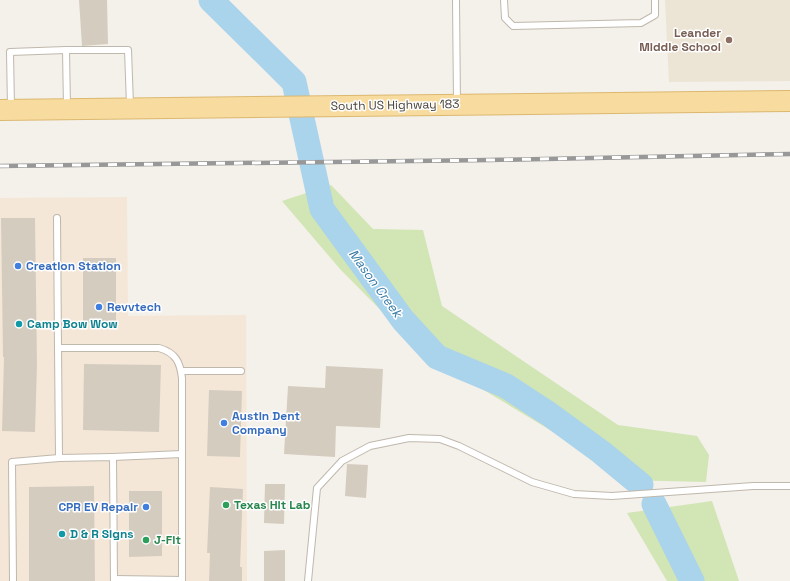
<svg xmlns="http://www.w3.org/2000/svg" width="790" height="581" viewBox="0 0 790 581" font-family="'Space Grotesk',sans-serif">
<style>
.commercial{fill:#f4e7d7}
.education{fill:#ece5d5}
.green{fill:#d1e5b5}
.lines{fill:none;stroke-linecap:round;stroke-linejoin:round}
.river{stroke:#aad3ec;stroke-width:25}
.building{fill:#d5ccc0}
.service-casing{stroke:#bfb8ad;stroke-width:8}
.primary-casing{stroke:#dcb86f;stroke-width:22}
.service{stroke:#fff;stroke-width:6}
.primary{stroke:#f8dc9f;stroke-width:20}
.rail-casing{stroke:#989898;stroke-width:4.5}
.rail{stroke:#fff;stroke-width:3;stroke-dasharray:9;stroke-linecap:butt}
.education-dot{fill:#8d6e63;stroke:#fff;stroke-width:1.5}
.shop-dot{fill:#3f7fe0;stroke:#fff;stroke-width:1.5}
.culture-dot{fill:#0f9aa8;stroke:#fff;stroke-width:1.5}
.leisure-dot{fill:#2e9e5b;stroke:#fff;stroke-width:1.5}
.labels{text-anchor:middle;stroke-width:3;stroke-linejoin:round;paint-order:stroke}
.education-label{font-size:12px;font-weight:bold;fill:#785e54;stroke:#fff;text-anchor:end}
.street-label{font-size:12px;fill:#474138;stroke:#fff}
.shop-label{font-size:12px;font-weight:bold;fill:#366cbe;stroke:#fff;text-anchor:start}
.culture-label{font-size:12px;font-weight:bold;fill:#0d838f;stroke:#fff;text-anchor:start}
.leisure-label{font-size:12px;font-weight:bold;fill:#27864d;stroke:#fff;text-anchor:start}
.water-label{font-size:13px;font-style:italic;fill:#367aa5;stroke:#fff}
</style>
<rect width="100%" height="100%" fill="#f4f0ea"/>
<!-- commercial -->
<polygon class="commercial" points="127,197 128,316 246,315 247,581 0,581 0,198"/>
<!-- education -->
<polygon class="education" points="665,0 790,0 790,81 669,82"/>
<!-- green -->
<g class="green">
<polygon points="331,185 373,229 423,230 442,306 618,425 697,436 709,455 706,482 623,480 565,439 424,354 340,269 282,201"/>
<polygon points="712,501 739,581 667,581 627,513"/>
</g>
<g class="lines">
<!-- river -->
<g class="river">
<polyline points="211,0 294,82 322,209 403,320 437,357 506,386 549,414 601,452 641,485"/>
<polyline points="654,504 692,581"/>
</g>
</g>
<!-- building -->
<g class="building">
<polygon points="79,0 107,0 108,44 82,46"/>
<polygon points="1,218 35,218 37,365 35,432 2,431 4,357 3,357"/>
<rect x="83" y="258" width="33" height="65"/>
<polygon points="84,364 161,365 159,432 83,430"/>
<polygon points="326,366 383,369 380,428 336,426 335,457 284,454 288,386 325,388"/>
<polygon points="209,390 242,391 240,457 207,456"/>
<polygon points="347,464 368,465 366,498 345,496"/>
<polygon points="265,484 285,484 284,524 264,523"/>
<polygon points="94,486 95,581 29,581 29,487"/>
<polygon points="210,487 243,489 240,567 242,567 242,581 209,581 210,553 207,553"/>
<polygon points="129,491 162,491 162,556 129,557"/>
<polygon points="285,550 285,581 264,581 264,551"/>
</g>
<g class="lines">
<!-- service casing -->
<g class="service-casing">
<g id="service">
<polyline points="456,0 457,103"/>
<polyline points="504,0 505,18 513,26 641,23 655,15 655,0"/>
<polyline points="66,50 67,107"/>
<polyline points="11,108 10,52 66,50 128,50 130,105"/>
<polyline points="57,218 58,348"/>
<polyline points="181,371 241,371"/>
<polyline points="113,457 182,454"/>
<path d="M 59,458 L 58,348 L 159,348 C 176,353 180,362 182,378 L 182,580 L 114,579"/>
<polyline points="13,581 12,462 59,458 113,457 114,581"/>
<polyline points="308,581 317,488 342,461 370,446 409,438 440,439 459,446 532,482 574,494 612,496 753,486 790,486"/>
</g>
</g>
<!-- primary casing -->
<g class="primary-casing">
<polyline id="primary" points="0,110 790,101"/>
</g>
<!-- service -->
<use href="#service" class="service"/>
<!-- primary -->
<use href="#primary" class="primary"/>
<!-- rail casing -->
<g class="rail-casing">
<polyline id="rail" points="0,166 490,160 790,154"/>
</g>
<!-- rail -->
<use href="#rail" class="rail"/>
</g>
<!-- markers -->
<circle class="education-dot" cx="729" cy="40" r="4"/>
<g class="shop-dot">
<circle cx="18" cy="266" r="4"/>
<circle cx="99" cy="307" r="4"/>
<circle cx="224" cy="423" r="4"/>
<circle cx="146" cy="507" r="4"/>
</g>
<g class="culture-dot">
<circle cx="19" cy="324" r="4"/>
<circle cx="62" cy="534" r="4"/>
</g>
<g class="leisure-dot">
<circle cx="226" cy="505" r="4"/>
<circle cx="146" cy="540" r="4"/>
</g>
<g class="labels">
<!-- education labels -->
<g class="education-label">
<text x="721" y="37">Leander<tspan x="721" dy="14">Middle School</tspan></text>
</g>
<!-- street labels -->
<g class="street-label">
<text transform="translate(395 105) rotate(-1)" y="4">South US Highway 183</text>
</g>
<!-- shop labels -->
<g class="shop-label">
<text x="26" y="270">Creation Station</text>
<text x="107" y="311">Revvtech</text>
<text x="232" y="420">Austin Dent<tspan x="232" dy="14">Company</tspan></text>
<text x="138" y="511" text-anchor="end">CPR EV Repair</text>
</g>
<!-- culture labels -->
<g class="culture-label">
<text x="27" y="328">Camp Bow Wow</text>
<text x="70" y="538">D &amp; R Signs</text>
</g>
<!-- leisure labels -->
<g class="leisure-label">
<text x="234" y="509">Texas Hit Lab</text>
<text x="154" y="544">J-Fit</text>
</g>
<!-- water labels -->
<g class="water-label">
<text transform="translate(376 283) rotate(54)" y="5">Mason Creek</text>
</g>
</g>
</svg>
